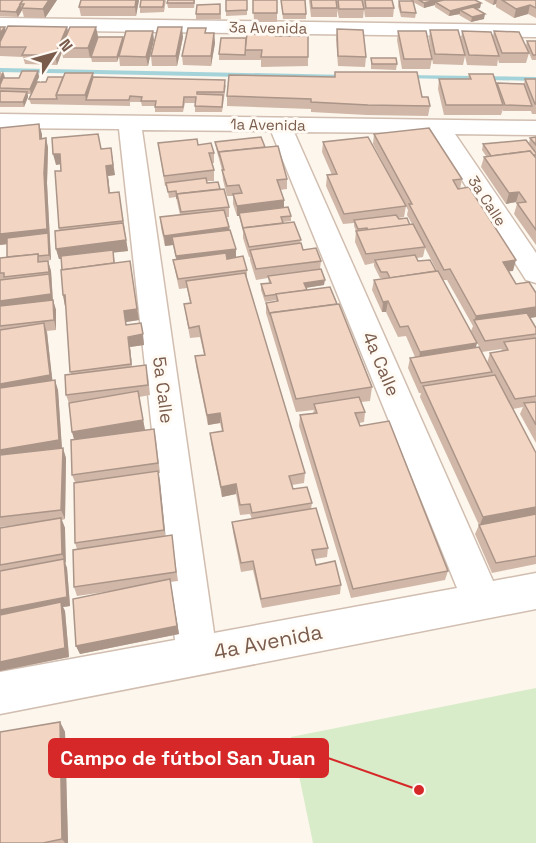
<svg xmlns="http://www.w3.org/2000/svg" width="536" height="843" viewBox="0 0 536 843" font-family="'Space Grotesk',sans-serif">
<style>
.green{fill:#d8ecc9}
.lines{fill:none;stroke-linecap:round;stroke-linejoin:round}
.stream{fill:#a5d3da;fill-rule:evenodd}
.street-casing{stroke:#d1beb0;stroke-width:3}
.street{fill:#fff;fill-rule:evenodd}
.wall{fill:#d1b7a8;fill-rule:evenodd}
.shaded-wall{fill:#aa9588}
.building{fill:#f3d5c3;stroke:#aa9588;stroke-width:1.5}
.labels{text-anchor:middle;stroke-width:6;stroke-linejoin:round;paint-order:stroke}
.far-street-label{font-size:15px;fill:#7a5c4d;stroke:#fffaf3}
.street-label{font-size:18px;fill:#7a5c4d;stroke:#fffaf3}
.near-street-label{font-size:21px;fill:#7a5c4d;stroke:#fffaf3}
.leader{fill:none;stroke:#d62828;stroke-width:2}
.callout-dot{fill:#d62828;stroke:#fffaf3;stroke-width:2}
.callout{fill:#d62828;stroke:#d62828;stroke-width:2}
.callout-label{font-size:20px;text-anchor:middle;font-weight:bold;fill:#fff}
</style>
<rect width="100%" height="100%" fill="#fdf6ec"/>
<!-- green -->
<polygon class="green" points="536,688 536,843 313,843 291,737"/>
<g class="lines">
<!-- stream -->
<g class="stream">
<polygon points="0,68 347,75 350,77 347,79 0,72"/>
<polygon points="404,75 536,77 536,81 402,78 402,76"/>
</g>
<!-- street casing -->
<g class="street-casing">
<g id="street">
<polygon points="0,18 536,25 536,37 0,30"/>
<path d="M 0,114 L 536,121 L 536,135 L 455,134 L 536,253 L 536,283 L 526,280 L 432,133 L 294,132 L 493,581 L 536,573 L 536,609 L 0,714 L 0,672 L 175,640 L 119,129 L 0,128 ZM 142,130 L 271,131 L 457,588 L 214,633 Z"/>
</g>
</g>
<!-- street -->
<use href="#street" class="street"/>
</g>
<!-- wall -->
<g class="wall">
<polygon points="0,0 57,0 45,18 24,17 22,10 18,17 0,16"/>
<polygon points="81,0 139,0 136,16 81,16 79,7"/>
<polygon points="166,0 164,12 140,13 140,7"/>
<polygon points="195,0 194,8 168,8 167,3"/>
<polygon points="226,0 247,0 247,15 226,16"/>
<polygon points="253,0 277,13 277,22 254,22"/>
<polygon points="281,0 306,14 306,19 283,19"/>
<polygon points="309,0 392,0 394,8 393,17 365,17 364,9 363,18 339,18 337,10 337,17 311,17"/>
<polygon points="411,0 475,0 481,3 480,8 477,9 484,19 471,22 459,15 460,14 449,16 435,7 435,5 424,8 413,2 416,13 415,18 401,17 398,6 399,1 411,1"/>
<polygon points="484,0 536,0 536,18 528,14 514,18 496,7 496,4 493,5"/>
<polygon points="220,4 221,19 196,19 196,14"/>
<polygon points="0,27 6,31 67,27 68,33 98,36 90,58 63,58 62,52 57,65 25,64 23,57 0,56"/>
<polygon points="337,29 366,57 365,67 338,66 336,39"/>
<polygon points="430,30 461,40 462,31 493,36 494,31 529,53 526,63 499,63 498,59 497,66 467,65 465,56 463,65 433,64 429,39"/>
<polygon points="153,31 148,66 120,66 119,57 117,62 92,62 91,57 123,37 123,42"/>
<polygon points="398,31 432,59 430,69 402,69 397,40"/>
<polygon points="214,33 215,43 211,66 183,65 182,56"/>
<polygon points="276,36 308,57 308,66 261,67 261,60 219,60 219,54 246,38"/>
<polygon points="183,37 177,66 152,66 151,56"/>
<polygon points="527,41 536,41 536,60 532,60 526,46"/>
<polygon points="371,58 397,64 396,70 371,69"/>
<polygon points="0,71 5,78 19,78 38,71 39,77 31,94 28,94 28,97 24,107 0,107"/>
<polygon points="93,73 93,77 226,85 222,112 195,112 195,103 185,103 183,112 155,112 155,106 142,106 141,102 130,102 130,106 31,104 29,99 46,82 63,77"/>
<polygon points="469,74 497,85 497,83 524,84 525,79 536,79 536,114 532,114 531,111 503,111 503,109 501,115 444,115 438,89 439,79 468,79"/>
<polygon points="227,96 422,97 430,106 428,116 367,115 311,112 311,109 227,106"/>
<polygon points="39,124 42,139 46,138 48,148 47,183 51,260 40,262 48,261 51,271 53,300 56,310 56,330 47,331 52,381 58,390 62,448 66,458 65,519 62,520 65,528 65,564 67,568 70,606 63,607 65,611 69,657 0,671 0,528 17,525 0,527 0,258 7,257 7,244 0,245 0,128"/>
<path d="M 374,134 L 462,179 L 460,189 L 513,271 L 508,271 L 516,284 L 536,293 L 536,317 L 530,318 L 536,328 L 536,443 L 520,414 L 523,407 L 513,409 L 536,453 L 536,564 L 492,573 L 475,534 L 479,525 L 420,397 L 421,393 L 419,393 L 408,368 L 410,358 L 415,357 L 406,336 L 398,337 L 386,312 L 382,312 L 372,290 L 374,280 L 387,278 L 380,278 L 374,266 L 374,263 L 365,265 L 355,242 L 356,231 L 354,226 L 354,223 L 343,224 L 326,186 L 327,175 L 332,175 L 322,152 L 323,142 L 406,206 L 404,217 L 398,218 L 399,219 L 410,225 L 412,224 L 407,215 L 408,210 L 373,144 ZM 425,248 L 437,271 L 418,261 L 417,258 L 423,257 ZM 443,280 L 447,280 L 473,326 L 471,331 L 482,352 L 502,349 L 501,351 L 490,353 L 487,363 L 475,348 L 477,343 Z"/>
<polygon points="536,137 536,153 529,143 530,138"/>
<polygon points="215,142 265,147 287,179 287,189 280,190 284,207 291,216 291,221 283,222 301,240 300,243 303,250 321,261 320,269 324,285 306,288 372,387 370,401 361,402 365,412 364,422 359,423 360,426 448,571 445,580 351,598 299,426 300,415 313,413 314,410 296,412 266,313 266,303 276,301 276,300 265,302 261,290 261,284 269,283 268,278 256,280 250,260 250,257 249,257 243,238 243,232 239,216 237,216 233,204 233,196 227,196 223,180 222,170 216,148"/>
<polygon points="158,143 198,145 214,153 214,163 212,163 214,170 214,181 207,181 207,183 220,189 229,207 229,217 227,217 230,230 236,249 236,257 247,270 247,280 305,473 304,483 292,485 293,489 312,503 311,509 328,548 327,557 315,559 316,565 341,585 340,594 262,608 253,570 241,572 233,532 232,522 252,519 250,514 240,515 236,494 222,497 211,443 210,433 222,431 220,423 208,425 196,366 195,356 204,355 200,337 190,338 184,304 190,303 187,288 179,289 175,270 173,260 176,259 173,245 165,246 161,228 160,217 180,215 176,197 169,198 167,186 165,186"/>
<polygon points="483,144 536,153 536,245 514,214 517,204 516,202 506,204 481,167 484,157 486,156 482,150"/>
<polygon points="101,149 115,175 108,176 110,193 119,192 128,251 113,252 115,263 139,320 126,322 126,325 141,323 144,345 130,347 132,366 148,375 150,395 139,397 145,430 154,429 156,439 160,473 158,473 165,536 173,545 178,581 170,582 179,634 80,654 76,646 111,591 77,596 74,587 77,549 75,543 75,482 72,475 74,439 72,432 70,406 66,395 71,374 66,306 65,306 63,295 61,259 59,259 56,249 59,230 61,171 60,164 56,165"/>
<polygon points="60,722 65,732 68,843 0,843"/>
</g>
<!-- shaded-wall -->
<g class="shaded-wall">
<polygon points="49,0 57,0 45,18 43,9"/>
<polygon points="136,0 139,0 136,16 135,7"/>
<polygon points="436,0 443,0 435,2 435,5 424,8 424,3"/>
<polygon points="494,0 497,0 496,4 493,5"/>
<polygon points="481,3 480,8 464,12 460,10 460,14 449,16 450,11"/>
<polygon points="21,5 22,10 18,17 16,12"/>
<polygon points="530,5 528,14 514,18 516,9"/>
<polygon points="485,14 484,19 471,22 472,17"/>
<polygon points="5,27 7,37 0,46 0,33"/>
<polygon points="67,27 69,36 61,48 62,52 57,65 55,55"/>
<polygon points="96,27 98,36 90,58 88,48"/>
<polygon points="182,27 183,37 177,66 176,56"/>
<polygon points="153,31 154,40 148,66 146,57"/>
<polygon points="214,33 215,43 211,66 211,56"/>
<polygon points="123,37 123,43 117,62 117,57"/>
<polygon points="3,71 6,81 0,88 0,78"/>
<polygon points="38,71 39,77 31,94 30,89"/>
<polygon points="93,73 94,83 86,100 85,95"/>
<polygon points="27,92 28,97 24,107 23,102"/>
<polygon points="39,124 42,134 42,149 40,139"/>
<polygon points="46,138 48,148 47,183 51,260 49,255 48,239 0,245 0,234 44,173"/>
<polygon points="111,148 115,175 108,176 111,203 106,166"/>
<polygon points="53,154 60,154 62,164 56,165"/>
<polygon points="519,192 516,202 506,204 509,193"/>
<polygon points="284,200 284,210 239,213 239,216 237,216 237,206"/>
<polygon points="229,227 230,238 172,237 173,245 165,246 164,236"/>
<polygon points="126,240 128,251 59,259 56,249"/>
<polygon points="236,249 236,259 177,267 176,256"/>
<polygon points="516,260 513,271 500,272 503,262"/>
<polygon points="48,261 51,271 53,304 0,312 0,301 51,294"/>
<polygon points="130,261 139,320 126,322 127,335 124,311"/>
<polygon points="325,280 324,285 304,288 304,283"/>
<polygon points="63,295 65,295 68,305 65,306"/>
<polygon points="53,300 56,310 56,330 54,320"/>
<polygon points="388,301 386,312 382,312 383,302"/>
<polygon points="536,307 536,317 477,326 474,321 476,316"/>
<polygon points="44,323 47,333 53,385 0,394 0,384"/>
<polygon points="143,334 144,345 130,347 133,374 128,337"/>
<polygon points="477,343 474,354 418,362 420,352"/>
<polygon points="55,380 58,390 62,450 0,461 0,450"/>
<polygon points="220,413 220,423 208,425 207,415"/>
<polygon points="143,420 145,430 75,442 72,432"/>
<polygon points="63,448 66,458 65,519 61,510"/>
<polygon points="158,471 160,481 166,540 164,530"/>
<polygon points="236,484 236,494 222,497 221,487"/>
<polygon points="536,507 536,516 479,527 483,517"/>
<polygon points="61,518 65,528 66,564 62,554"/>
<polygon points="64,559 67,568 70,606 63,607 65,611 69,657 0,671 0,610"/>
<polygon points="170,579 179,634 80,654 76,646"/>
<polygon points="60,722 65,732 68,843 65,843 62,839"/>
</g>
<!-- building -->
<g class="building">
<polygon points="1,0 23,0 16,12 0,11 0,1"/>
<polygon points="23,0 49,0 43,9 22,8 24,4 20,4"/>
<polygon points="81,0 136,0 135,7 79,7"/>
<polygon points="141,0 164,0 163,7 140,7"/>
<polygon points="168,0 194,0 194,3 167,3"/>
<polygon points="226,0 247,0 247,10 226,11"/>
<rect x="253" y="0" width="24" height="13"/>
<polygon points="281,0 305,0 306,14 283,14"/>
<polygon points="311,0 336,0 337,8 312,8"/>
<polygon points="338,0 362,0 364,9 339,9"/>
<polygon points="365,0 392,0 394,8 366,8"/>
<polygon points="419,0 436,0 424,3"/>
<polygon points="444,0 475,0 481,3 450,11 435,2"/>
<polygon points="502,0 536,0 536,8 530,5 516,9"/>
<polygon points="399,1 413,1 416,13 401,12"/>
<polygon points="220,4 220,14 196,14 197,5"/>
<polygon points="473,7 485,14 472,17 460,10"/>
<polygon points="8,26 67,27 55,55 22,55 26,47 0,47 0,42"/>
<polygon points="0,27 5,27 0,33"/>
<polygon points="70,27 96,27 88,48 61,48"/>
<polygon points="158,27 182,27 176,56 151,56"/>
<polygon points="188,28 206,28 205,33 214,33 211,56 182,56"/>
<polygon points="261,28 276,28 276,36 308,36 308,57 261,57 262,50 245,50 247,34 261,34"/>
<polygon points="337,29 363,30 366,57 338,56"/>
<polygon points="430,30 458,30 465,55 435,54"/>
<polygon points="126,31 153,31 146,57 119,56"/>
<polygon points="398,31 426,31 432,59 404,59"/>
<polygon points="462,31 491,32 499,56 469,55"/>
<polygon points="494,31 519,32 529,53 502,53"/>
<polygon points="98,37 123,37 117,57 91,57"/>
<polygon points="221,38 246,38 245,55 219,54"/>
<polygon points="527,41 536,41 536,55 533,55"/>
<polygon points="371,58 396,58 397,64 372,64"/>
<polygon points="22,71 38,71 30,89 0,88 0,85 3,78 19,78"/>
<polygon points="335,72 417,72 422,97 428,97 430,106 368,105 311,102 311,99 227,96 229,75 335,77"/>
<polygon points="65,73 93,73 85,95 56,95"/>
<polygon points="469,74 493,74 503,105 446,105 439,79 471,79"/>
<polygon points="48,77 63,77 56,95 57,99 29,99 37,82 46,82"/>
<polygon points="93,77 225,80 224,92 197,92 197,94 223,95 222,107 195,106 196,97 184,97 183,107 155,107 156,101 141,101 142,97 130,96 129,100 86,100"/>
<polygon points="525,79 536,79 536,104 535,104"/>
<polygon points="497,83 524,84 532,106 505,105"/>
<polygon points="0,91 27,92 23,102 0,102"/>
<polygon points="39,124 40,139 46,138 44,173 47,229 0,234 0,128"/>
<polygon points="429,128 462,179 453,180 458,189 469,187 516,260 503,262 516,284 529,282 536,293 536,307 476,316 450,269 444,270 409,204 412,204 374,134"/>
<polygon points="98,134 101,149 111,148 113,165 106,166 109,193 119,192 123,221 59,228 55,171 61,171 60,154 53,154 52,138"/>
<polygon points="261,137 265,147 219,152 220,157 215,142"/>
<polygon points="368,137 406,206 344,214 327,175 337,174 323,142"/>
<polygon points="536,137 536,145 530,138"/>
<polygon points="197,139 198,145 211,143 214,153 209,153 214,170 164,176 158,143"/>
<polygon points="526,140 536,153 536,155 533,155 530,151 491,156 483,144"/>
<polygon points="278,146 287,179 277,180 284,200 237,206 233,194 242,193 239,185 227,186 222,170 224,170 219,152"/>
<polygon points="530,151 536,158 536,230 517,203 526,202 519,192 509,193 484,157"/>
<polygon points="206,178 207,183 218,182 220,189 177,194 177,199 176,191 168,192 166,183"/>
<polygon points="224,189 229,207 181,212 177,194"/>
<polygon points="288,207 291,216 281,217 283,223 243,228 239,213"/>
<polygon points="224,210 229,227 164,236 160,217"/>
<polygon points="396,215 399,219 407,218 410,225 368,230 367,228 358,229 354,220"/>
<polygon points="294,222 301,240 249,247 243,228"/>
<polygon points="123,223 126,240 56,249 55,231"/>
<polygon points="413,224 425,247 366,254 356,231"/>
<polygon points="230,230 236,249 176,256 172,237"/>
<polygon points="48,233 49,255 38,256 38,254 7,257 7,238"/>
<polygon points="301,243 303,250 316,248 321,261 256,269 250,250"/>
<polygon points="113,250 114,263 62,270 61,256"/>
<polygon points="226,253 227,259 243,256 247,270 178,279 173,260"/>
<polygon points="38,254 38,262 48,261 49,272 4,277 4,273 0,273 0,258"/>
<polygon points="415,255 418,261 430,260 436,271 390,278 387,272 381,272 375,260"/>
<polygon points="130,261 137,309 124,311 126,325 141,323 143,334 128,337 131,364 70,372 65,295 63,295 61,270"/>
<polygon points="321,269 325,280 304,283 307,290 265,296 261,284 271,283 268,276"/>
<polygon points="438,271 477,343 420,352 408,326 400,327 388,301 383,302 374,280"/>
<polygon points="245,273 305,473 289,476 293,489 307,487 312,503 252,513 250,504 240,505 236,484 221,487 210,433 223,431 220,413 207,415 195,356 205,355 199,326 189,328 184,304 191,303 186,281"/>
<polygon points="49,274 51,294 0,301 0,280"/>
<polygon points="330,287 337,304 270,313 270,315 266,303 278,301 276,294"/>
<polygon points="53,300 54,320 0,326 0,306"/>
<polygon points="339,304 372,387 296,399 270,313"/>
<polygon points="527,313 536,328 536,334 485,341 474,320"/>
<polygon points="44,323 50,375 0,384 0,330"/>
<polygon points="536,338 536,396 515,399 490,353 508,350 504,342"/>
<polygon points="479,347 492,372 421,383 410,358"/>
<polygon points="146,365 148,385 66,395 65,375"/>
<polygon points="495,375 536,453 536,507 483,517 423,386"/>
<polygon points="55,380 59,440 0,450 0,388"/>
<polygon points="138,391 143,420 72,432 69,403"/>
<polygon points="359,397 365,412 355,413 360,426 389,421 448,571 353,589 300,415 317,413 314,404"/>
<polygon points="536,402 536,425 524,403"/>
<polygon points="154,429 158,463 72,475 71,440"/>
<polygon points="63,448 61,510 0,517 0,455"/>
<polygon points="158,471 164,530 75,543 74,483"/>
<polygon points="316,508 328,548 312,550 316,565 335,561 341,585 261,599 253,561 241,563 232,522"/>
<polygon points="536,514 536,556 496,563 479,525"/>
<polygon points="61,518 62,554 0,565 0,528"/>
<polygon points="172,535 176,572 74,587 73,550"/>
<polygon points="64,559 67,597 0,610 0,571"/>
<polygon points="170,579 177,626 76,646 73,599"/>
<polygon points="61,602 65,648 0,662 0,615"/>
<polygon points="60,722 62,839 43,843 0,843 0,732"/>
</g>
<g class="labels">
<!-- far-street labels -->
<g class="far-street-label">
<text transform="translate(268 28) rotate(1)" y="5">3a Avenida</text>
<text transform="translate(268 125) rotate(1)" y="5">1a Avenida</text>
<text transform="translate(487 201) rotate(57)" y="5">3a Calle</text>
</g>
<!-- street labels -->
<g class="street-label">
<text transform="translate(381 364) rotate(67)" y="6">4a Calle</text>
<text transform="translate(163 390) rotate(83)" y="6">5a Calle</text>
</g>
<!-- near-street labels -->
<g class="near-street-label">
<text transform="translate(268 642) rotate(-11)" y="7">4a Avenida</text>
</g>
</g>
<!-- callouts -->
<path class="leader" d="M419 790L328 758"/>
<circle class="callout-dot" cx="419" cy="790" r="6"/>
<rect class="callout" x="49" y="739" width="279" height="38" rx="6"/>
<g class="callout-label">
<text x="188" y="765">Campo de fútbol San Juan</text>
</g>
<!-- north arrow -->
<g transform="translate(54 54) rotate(54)" stroke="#fffaf3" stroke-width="4.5" paint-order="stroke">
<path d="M0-4.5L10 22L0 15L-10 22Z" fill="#7a5c4d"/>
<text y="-9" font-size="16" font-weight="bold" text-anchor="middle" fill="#7a5c4d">N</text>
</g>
</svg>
